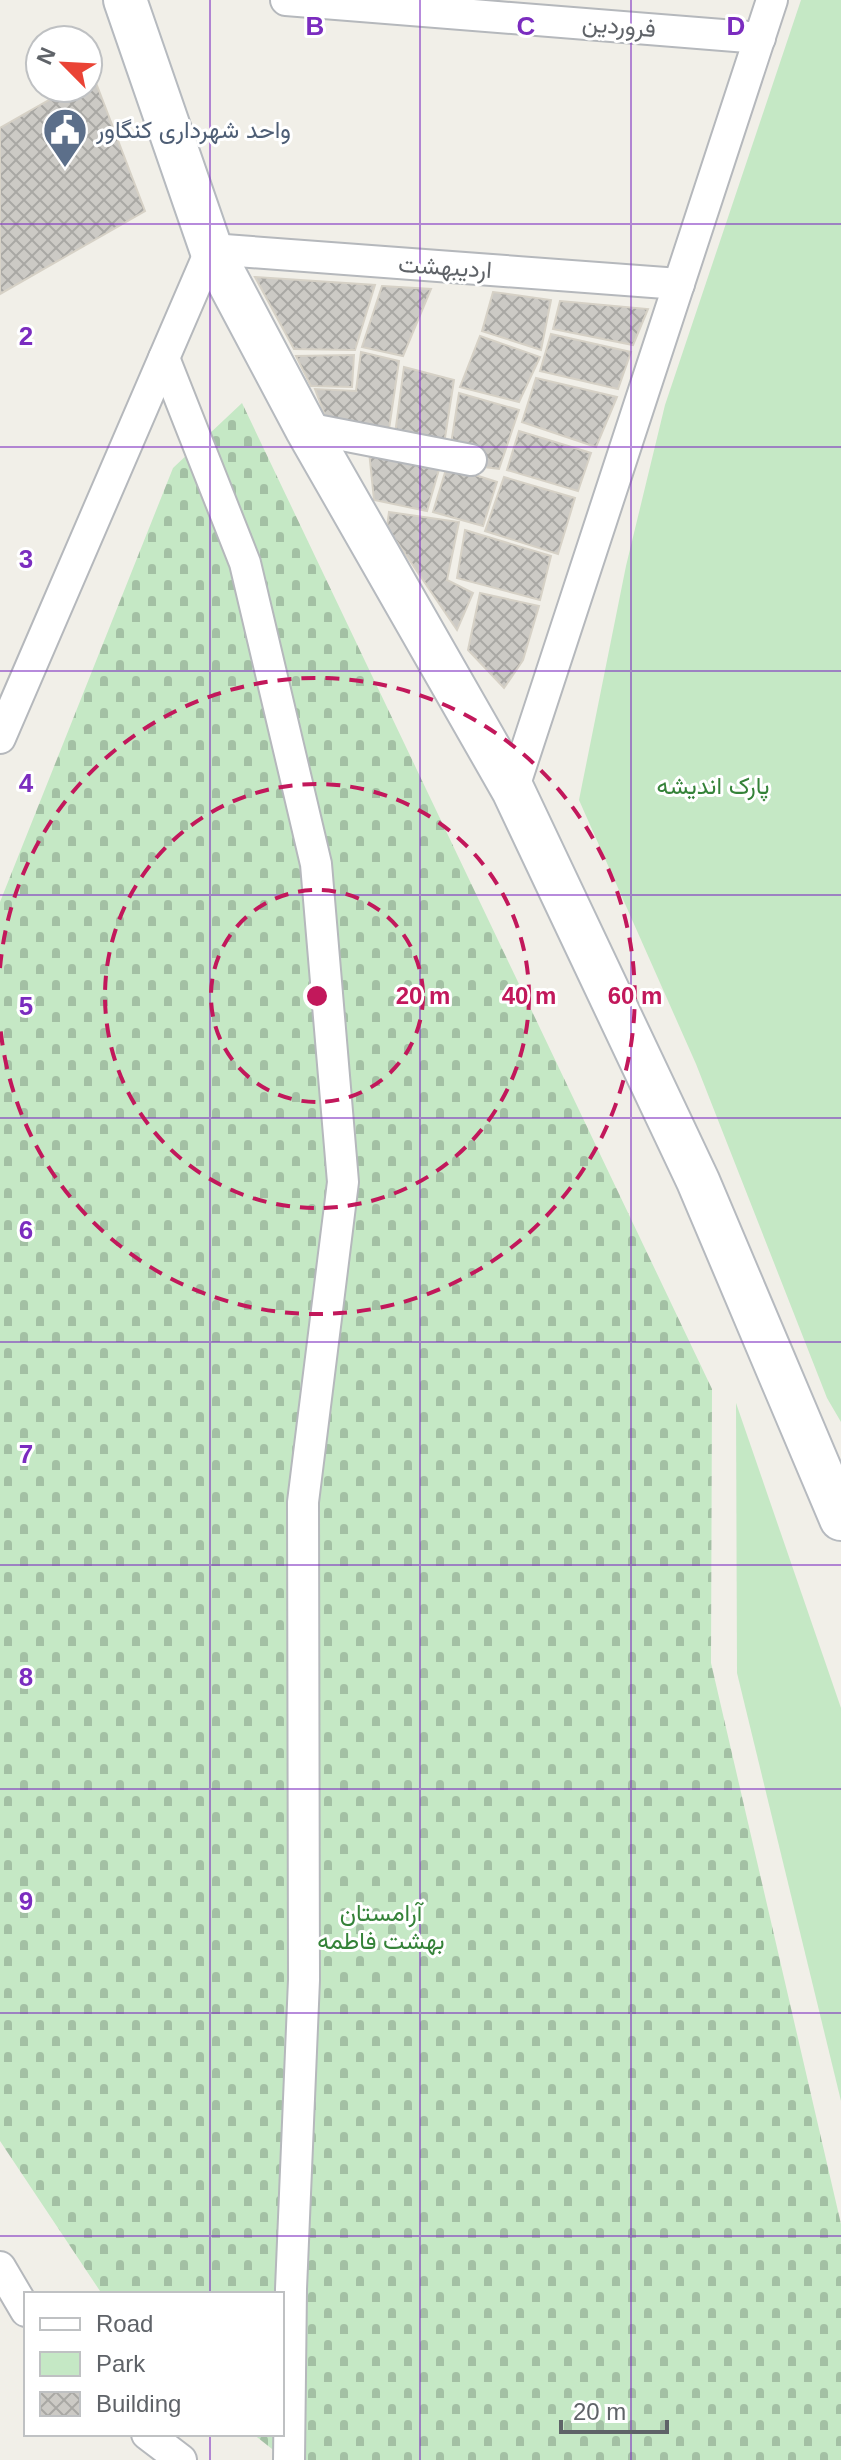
<svg xmlns="http://www.w3.org/2000/svg" width="841" height="2460" viewBox="0 0 841 2460" font-family="Arial,Vazirmatn,sans-serif">
<style>
.green{fill:#c5e8c5}
.cemetery{fill:url(#cemetery-stones)}
.building{fill:url(#building-cross-hatch);stroke:#d6d1c6;stroke-width:2}
.lines{fill:none;stroke-linecap:round;stroke-linejoin:round}
.street-casing{stroke:#b5b8bc;stroke-width:34}
.secondary-casing{stroke:#b6babf;stroke-width:46}
.street{stroke:#fff;stroke-width:30}
.secondary{stroke:#fff;stroke-width:42}
.grid{fill:none;stroke:#7b2cbf;stroke-width:2;stroke-opacity:0.55}
.ring{fill:none;stroke:#c2185b;stroke-width:4;stroke-dasharray:14 10}
.labels{text-anchor:middle;stroke-width:6;stroke-linejoin:round;paint-order:stroke}
.street-label{font-size:24px;fill:#5f6368;stroke:#fff}
.service-label{font-size:24px;fill:#4e5e75;stroke:#fff;text-anchor:start}
.park-label{font-size:24px;fill:#348238;stroke:#fff}
.grid-label{font-size:26px;text-anchor:middle;font-weight:bold;fill:#7b2cbf;stroke:#fff;stroke-width:6;stroke-linejoin:round;paint-order:stroke}
.centre{fill:#c2185b;stroke:#fff;stroke-width:4}
.ring-label{font-size:24px;text-anchor:middle;font-weight:bold;fill:#c2185b;stroke:#fff;stroke-width:6;stroke-linejoin:round;paint-order:stroke}
</style>
<defs>
<pattern id="cemetery-stones" width="16" height="16" patternUnits="userSpaceOnUse" patternTransform="scale(2)"><rect width="16" height="16" fill="#c5e8c5"/><path d="M2 7V4a2 2 0 0 1 4 0v3zM10 15v-3a2 2 0 0 1 4 0v3z" fill="#a3c0a4"/></pattern>
<pattern id="building-cross-hatch" width="8" height="8" patternUnits="userSpaceOnUse" patternTransform="scale(2)"><rect width="8" height="8" fill="#cccac5"/><path d="M0 0l8 8M0 8l8-8" fill="none" stroke="#a9a8a4"/></pattern>
</defs>
<rect width="100%" height="100%" fill="#f1efe8"/>
<!-- green -->
<g class="green">
<polygon points="801,0 841,0 841,1422 827,1398 696,1064 579,800 626,566 665,405"/>
<polygon points="736,1403 841,1708 841,2101 737,1673"/>
</g>
<!-- cemetery -->
<polygon class="cemetery" points="242,403 712,1389 711,1663 841,2224 841,2460 286,2460 253,2434 282,2434 282,2294 102,2294 0,2141 0,902 173,468"/>
<!-- building -->
<g class="building">
<polygon points="93,75 145,211 0,294 0,128 70,88 88,88 88,78"/>
<polygon points="255,277 375,285 355,350 294,349"/>
<polygon points="382,286 431,289 403,356 362,347"/>
<polygon points="493,292 551,300 541,350 482,331"/>
<polygon points="560,301 648,309 633,345 553,329"/>
<polygon points="551,334 631,352 618,389 540,371"/>
<polygon points="480,336 540,357 519,402 460,387"/>
<polygon points="361,352 399,361 388,436 329,426 315,389 356,391"/>
<polygon points="354,355 352,387 311,386 296,356"/>
<polygon points="404,367 454,380 444,444 395,434"/>
<polygon points="536,378 617,397 596,447 522,422"/>
<polygon points="459,393 519,410 499,469 484,467 474,449 451,444"/>
<polygon points="519,431 591,453 578,491 507,470"/>
<polygon points="369,451 440,466 427,511 374,500"/>
<polygon points="447,466 497,482 483,526 433,512"/>
<polygon points="504,477 575,498 558,554 485,531"/>
<polygon points="389,512 459,522 447,580 473,593 457,630 387,527"/>
<polygon points="465,530 551,556 540,600 457,578"/>
<polygon points="480,593 539,606 523,660 504,688 468,650"/>
</g>
<g class="lines">
<!-- street casing -->
<g class="street-casing">
<g id="street">
<polyline points="286,0 760,38"/>
<polyline points="164,358 245,563 316,864 343,1182 303,1502 304,1980 291,2289 289,2460"/>
<polyline points="306,428 471,460"/>
<polyline points="0,738 211,249 679,284"/>
<polyline points="513,790 772,0"/>
<polyline points="0,2267 26,2311"/>
<polyline points="147,2434 181,2460"/>
</g>
</g>
<!-- secondary casing -->
<g class="secondary-casing">
<polyline id="secondary" points="125,0 211,249 306,428 513,790 698,1181 841,1519"/>
</g>
<!-- street -->
<use href="#street" class="street"/>
<!-- secondary -->
<use href="#secondary" class="secondary"/>
</g>
<!-- grid -->
<path class="grid" d="M 210,0 L 210,2294M 420,0 L 420,2460M 631,0 L 631,2460M 0,224 L 841,224M 0,447 L 841,447M 0,671 L 841,671M 0,895 L 841,895M 0,1118 L 841,1118M 0,1342 L 841,1342M 0,1565 L 841,1565M 0,1789 L 841,1789M 0,2013 L 841,2013M 0,2236 L 841,2236M 210,2434 L 210,2460"/>
<!-- distance rings -->
<g class="ring">
<circle cx="317" cy="996" r="106"/>
<circle cx="317" cy="996" r="212"/>
<path d="M0 968A318 318 0 1 1 0 1024"/>
</g>
<!-- icons -->
<defs>
<g id="civic-pin" transform="scale(2.3)"><path d="M0 17L-7.5 6A9.5 9.5 0 1 1 7.5 6Z" fill="#5c6f8a" stroke="#fff"/><path d="M-.6-6.5H3V-4.5H.6V-3L4-1V1h2V6H-6V1h2V-1L-.6-3ZM-1.2 2.5V6h2.4V2.5Z" fill="#fff"/></g>
</defs>
<g fill-rule="evenodd">
<use href="#civic-pin" x="65" y="130"/>
</g>
<g class="labels">
<!-- street labels -->
<g class="street-label">
<text transform="translate(619 26) rotate(5)" y="8">فروردین</text>
<text transform="translate(445 267) rotate(4)" y="8">اردیبهشت</text>
</g>
<!-- service labels -->
<g class="service-label">
<text x="96" y="138">واحد شهرداری کنگاور</text>
</g>
<!-- park labels -->
<g class="park-label">
<text x="713" y="794">پارک اندیشه</text>
<text x="381" y="1921">آرامستان<tspan x="381" dy="28">بهشت فاطمه</tspan></text>
</g>
</g>
<g class="grid-label">
<text x="315" y="35">B</text>
<text x="526" y="35">C</text>
<text x="736" y="35">D</text>
<text x="26" y="345">2</text>
<text x="26" y="568">3</text>
<text x="26" y="792">4</text>
<text x="26" y="1015">5</text>
<text x="26" y="1239">6</text>
<text x="26" y="1463">7</text>
<text x="26" y="1686">8</text>
<text x="26" y="1910">9</text>
</g>
<circle cx="317" cy="996" r="12" class="centre"/>
<g class="ring-label">
<text x="423" y="1004">20 m</text>
<text x="529" y="1004">40 m</text>
<text x="635" y="1004">60 m</text>
</g>
<!-- legend -->
<rect x="24" y="2292" width="260" height="144" fill="#ffffff" stroke="#bfc1c3" stroke-width="2"/>
<rect x="40" y="2318" width="40" height="12" fill="#ffffff" stroke="#bfc1c3" stroke-width="2"/>
<text x="96" y="2332" font-size="24" fill="#5f6368">Road</text>
<rect x="40" y="2352" width="40" height="24" fill="#c5e8c5" stroke="#bfc1c3" stroke-width="2"/>
<text x="96" y="2372" font-size="24" fill="#5f6368">Park</text>
<rect x="40" y="2392" width="40" height="24" fill="url(#building-cross-hatch)" stroke="#bfc1c3" stroke-width="2"/>
<text x="96" y="2412" font-size="24" fill="#5f6368">Building</text>
<!-- north arrow -->
<g transform="translate(64 64) rotate(294)"><circle r="38" fill="#ffffff" stroke="#bfc1c3" stroke-width="2"/>
<path d="M0-6L14 30L0 20L-14 30Z" fill="#ea4335"/>
<text y="-12" font-size="22" font-weight="bold" text-anchor="middle" fill="#5f6368">N</text>
</g>
<!-- scale -->
<path d="M561 2420v12h106v-12" fill="none" stroke="#5f6368" stroke-width="4"/>
<text x="573" y="2420" font-size="24" fill="#5f6368" stroke="#ffffff" stroke-width="6" paint-order="stroke">20 m</text>
</svg>
